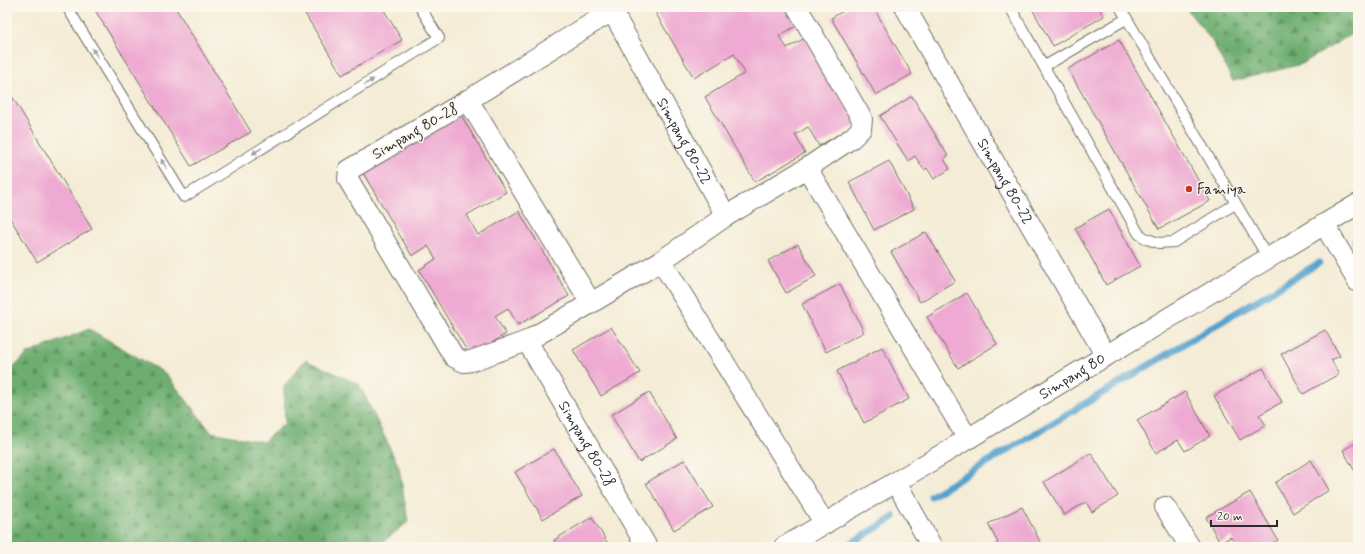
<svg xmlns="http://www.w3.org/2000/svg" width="1365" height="554" viewBox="0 0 1365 554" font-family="Mynerve,sans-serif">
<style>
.forest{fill:url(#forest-firs);stroke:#4c6c4e}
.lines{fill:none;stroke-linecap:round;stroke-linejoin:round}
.stream{stroke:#55a2ce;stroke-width:7}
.building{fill:#eeaad2}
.lane-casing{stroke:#716f67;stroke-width:12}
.street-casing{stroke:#716f67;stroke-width:22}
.lane{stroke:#fff;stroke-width:10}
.street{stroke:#fff;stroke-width:20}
.oneway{fill:#a0a0a0}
.poi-dot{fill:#c8321e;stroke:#fbf7ec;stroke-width:1.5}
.labels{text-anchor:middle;stroke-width:3;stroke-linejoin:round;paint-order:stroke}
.street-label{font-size:15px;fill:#2b2b2b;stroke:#fbf7ec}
.poi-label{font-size:15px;fill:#2b2b2b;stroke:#fbf7ec;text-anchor:start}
</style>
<defs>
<pattern id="forest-firs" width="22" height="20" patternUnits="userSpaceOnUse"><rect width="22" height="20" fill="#6dae70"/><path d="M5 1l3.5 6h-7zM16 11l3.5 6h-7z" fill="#5a8e5c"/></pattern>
</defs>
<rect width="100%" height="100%" fill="#fbf7ec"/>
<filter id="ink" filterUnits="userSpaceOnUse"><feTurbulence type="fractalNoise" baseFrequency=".025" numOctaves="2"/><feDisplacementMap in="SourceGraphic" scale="8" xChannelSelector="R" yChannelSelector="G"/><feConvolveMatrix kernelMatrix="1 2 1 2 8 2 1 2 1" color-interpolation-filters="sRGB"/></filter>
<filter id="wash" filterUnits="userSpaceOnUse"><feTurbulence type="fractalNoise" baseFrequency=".012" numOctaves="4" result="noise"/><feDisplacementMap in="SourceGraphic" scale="16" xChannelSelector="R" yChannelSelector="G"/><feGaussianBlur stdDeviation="0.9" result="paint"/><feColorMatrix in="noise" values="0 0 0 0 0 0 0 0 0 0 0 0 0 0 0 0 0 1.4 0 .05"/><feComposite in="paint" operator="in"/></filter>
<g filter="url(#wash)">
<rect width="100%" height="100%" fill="#f4ecd6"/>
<!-- forest -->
<g class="forest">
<polygon points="1185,7 1358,7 1358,30 1302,64 1233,81 1212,41"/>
<polygon points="89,329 166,374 211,432 263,442 285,423 284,386 305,360 359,384 399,467 408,522 377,547 7,547 7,374 27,354"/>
</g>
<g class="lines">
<!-- stream -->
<g class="stream">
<polyline points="1355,241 1358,240"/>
<polyline points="931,496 1319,263"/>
<polyline points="845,547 894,517"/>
</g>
</g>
<g id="blocks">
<!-- building -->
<g class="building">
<polygon points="93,7 175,7 251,132 191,166"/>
<polygon points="301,7 382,7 402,40 342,75"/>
<polygon points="652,7 785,7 796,26 779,36 787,48 805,38 856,124 819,146 808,127 795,135 805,153 755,182 705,97 745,73 734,54 694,78"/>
<polygon points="850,7 873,7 912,74 876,95 831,18"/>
<polygon points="1031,7 1098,7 1104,16 1053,46"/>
<polygon points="1119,40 1210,201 1159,229 1068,69"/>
<polygon points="7,88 92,229 37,262 7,213"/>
<polygon points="912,96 948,156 944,159 950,169 934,179 927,168 924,170 915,156 908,161 880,116"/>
<polygon points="461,115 506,192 467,215 478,235 519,211 569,296 518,325 508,308 495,316 506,334 470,356 419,270 436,259 428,246 412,256 363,173"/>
<polygon points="889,161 914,209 874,230 849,182"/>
<polygon points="1109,209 1140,266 1106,285 1075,228"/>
<polygon points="926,232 955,281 920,302 891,252"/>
<polygon points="798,244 816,276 786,293 768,261"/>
<polygon points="840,284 864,332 826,352 802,304"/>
<polygon points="967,293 997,344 958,368 927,317"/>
<polygon points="611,327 640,373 601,396 573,350"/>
<polygon points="1325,330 1340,356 1331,360 1339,374 1303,394 1281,354"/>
<polygon points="882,347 909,399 864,423 837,371"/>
<polygon points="1263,368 1282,402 1259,415 1266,425 1240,440 1214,396"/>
<polygon points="649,392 677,439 639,462 611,415"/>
<polygon points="1185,392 1210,436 1185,451 1178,440 1156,453 1137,420"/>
<polygon points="1358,442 1358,477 1343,450"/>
<polygon points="554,449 582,496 543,519 515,472"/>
<polygon points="1091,453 1118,496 1092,512 1086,502 1064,515 1044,482"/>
<polygon points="684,460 713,507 674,530 646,483"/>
<polygon points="1311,460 1329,490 1293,513 1275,483"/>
<polygon points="1250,492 1278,540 1265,547 1237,547 1231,537 1220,543 1206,517"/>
<polygon points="1022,507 1043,547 991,547 998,543 988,524"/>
<polygon points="592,517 610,547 558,547 554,540"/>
</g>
</g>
</g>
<g filter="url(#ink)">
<use href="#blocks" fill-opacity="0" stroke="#716f67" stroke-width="1"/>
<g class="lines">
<!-- lane casing -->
<g class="lane-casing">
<g id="lane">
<polyline points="67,7 184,197 439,38 420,7"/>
<polyline points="1010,7 1139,234 1147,239 1159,243 1174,242 1235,204"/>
<polyline points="1120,7 1268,258"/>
<polyline points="1045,66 1126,19"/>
</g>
</g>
<!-- street casing -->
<g class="street-casing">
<g id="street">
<path id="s1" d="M 618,7 L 612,11 L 726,216 L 807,168 L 852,138 L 861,129 L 862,119 L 797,7"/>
<path id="s2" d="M 905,7 L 1106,356"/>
<polygon points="468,100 591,303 527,341 471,361 464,362 454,357 348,179 349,170"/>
<polyline points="468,100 612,11"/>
<polyline points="807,168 968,439"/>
<polyline points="1324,224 1358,282"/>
<polyline points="661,261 825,524"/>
<polyline points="591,303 661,261 726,216"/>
<path id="s3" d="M 527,341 L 647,547"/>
<polyline points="896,482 932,547"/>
<polyline points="1165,507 1190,547"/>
<path id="s4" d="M 784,547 L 896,482 L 1358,204"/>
</g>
</g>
<!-- lane -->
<use href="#lane" class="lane"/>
<!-- street -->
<use href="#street" class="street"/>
</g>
<!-- one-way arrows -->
<defs><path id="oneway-solid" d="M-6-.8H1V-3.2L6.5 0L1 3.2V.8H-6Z"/></defs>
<g class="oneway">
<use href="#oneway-solid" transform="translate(95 53) rotate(-122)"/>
<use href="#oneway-solid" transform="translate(369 82) rotate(-32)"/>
<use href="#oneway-solid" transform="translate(257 151) rotate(148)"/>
<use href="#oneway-solid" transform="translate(164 164) rotate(-122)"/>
</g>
</g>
<!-- markers -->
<circle class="poi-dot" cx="1189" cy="189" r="4"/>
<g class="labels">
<!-- street labels -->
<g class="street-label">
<text transform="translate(415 131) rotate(-30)" y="5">Simpang 80-28</text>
<text dy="5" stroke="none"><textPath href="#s1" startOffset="156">Simpang 80-22</textPath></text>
<text dy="5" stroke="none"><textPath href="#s2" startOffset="201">Simpang 80-22</textPath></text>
<text dy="5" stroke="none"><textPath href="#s4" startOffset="335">Simpang 80</textPath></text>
<text dy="5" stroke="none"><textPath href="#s3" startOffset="119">Simpang 80-28</textPath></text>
</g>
<!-- poi labels -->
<g class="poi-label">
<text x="1197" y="194">Famiya</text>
</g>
</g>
<!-- margin -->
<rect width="1365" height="554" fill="none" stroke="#fbf7ec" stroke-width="24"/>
<!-- scale -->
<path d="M1211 520v6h66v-6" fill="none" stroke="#2b2b2b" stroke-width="2"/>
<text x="1217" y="520" font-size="12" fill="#2b2b2b" stroke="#fbf7ec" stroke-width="3" paint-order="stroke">20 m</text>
</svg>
